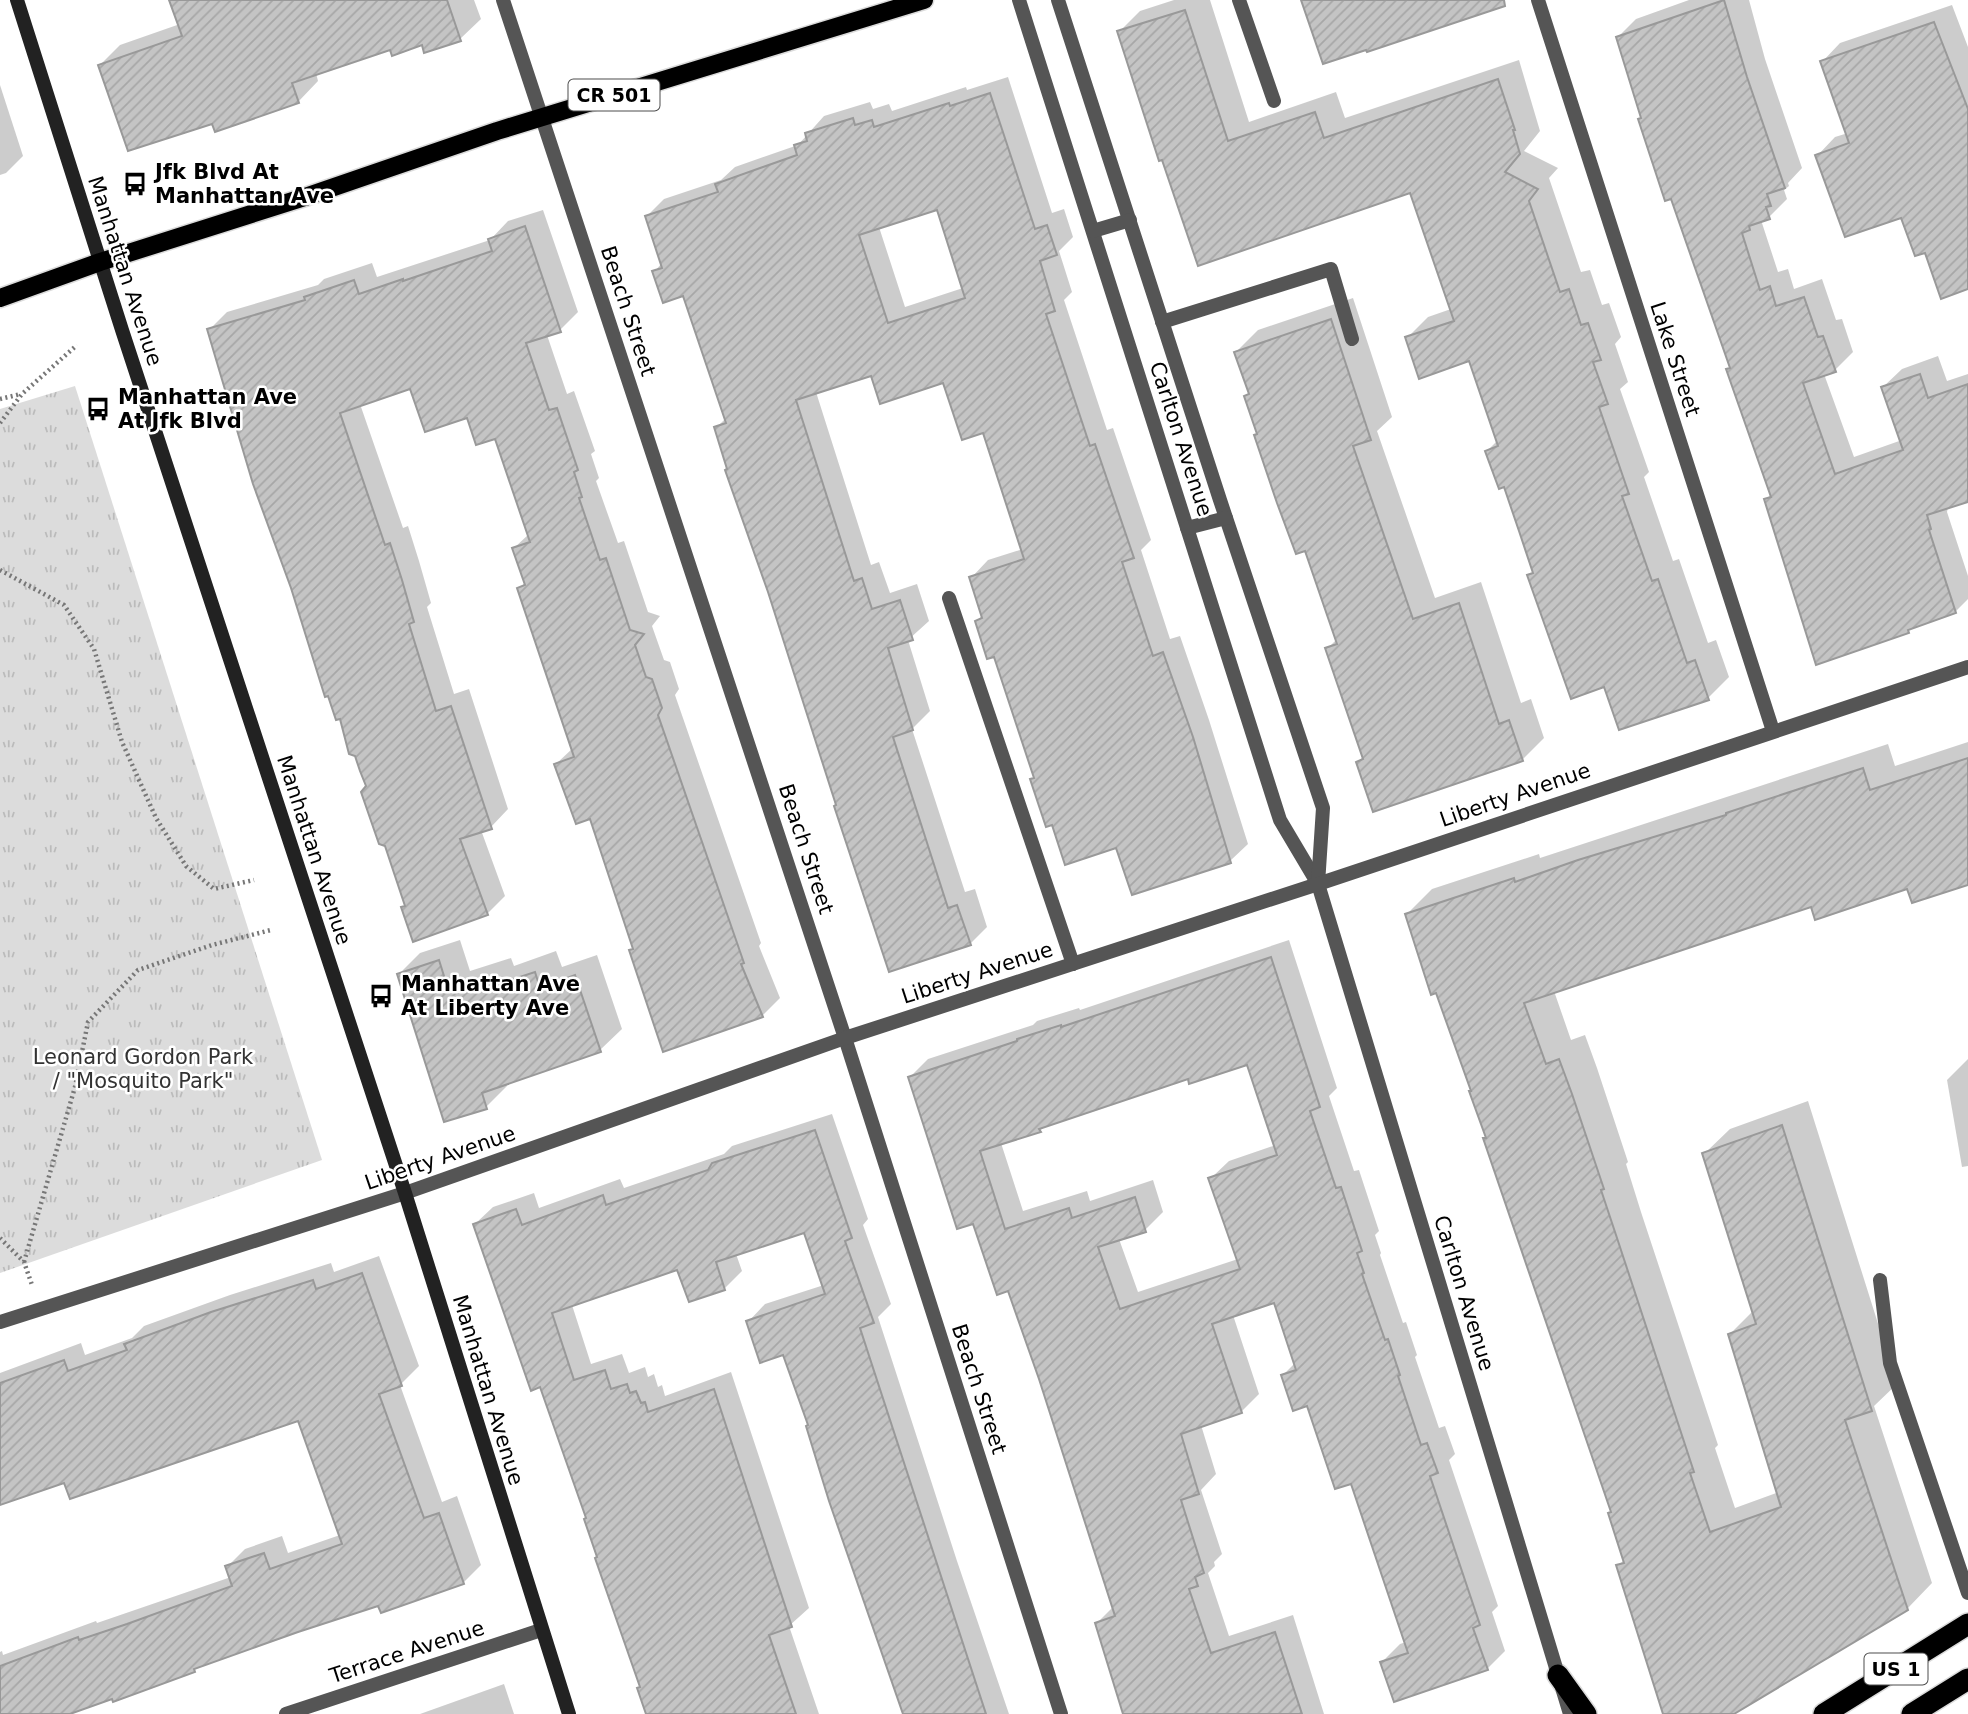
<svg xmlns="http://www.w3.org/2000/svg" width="1968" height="1714" viewBox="0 0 1968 1714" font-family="'DejaVu Sans',sans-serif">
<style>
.grass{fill:url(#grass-tufts)}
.shadow{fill:#0003;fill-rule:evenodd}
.building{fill:url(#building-hatch);stroke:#999;stroke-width:2;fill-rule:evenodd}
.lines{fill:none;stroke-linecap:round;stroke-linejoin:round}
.primary-casing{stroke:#dbdbdb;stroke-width:21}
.highway-casing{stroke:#dbdbdb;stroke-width:24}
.path{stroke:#777;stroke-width:4.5;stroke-dasharray:2 3.5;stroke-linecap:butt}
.lane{stroke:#555;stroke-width:14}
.street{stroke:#555;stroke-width:14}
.secondary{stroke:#222;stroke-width:14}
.primary{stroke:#000;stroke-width:18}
.highway{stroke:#000;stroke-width:21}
.labels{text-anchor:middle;stroke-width:5;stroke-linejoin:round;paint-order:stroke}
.shield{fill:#fff;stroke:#4c4c4c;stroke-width:2}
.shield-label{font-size:19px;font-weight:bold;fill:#000}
.poi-label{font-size:21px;font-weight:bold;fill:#000;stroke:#fff;text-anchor:start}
.street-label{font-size:21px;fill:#000;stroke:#fff}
.park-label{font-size:21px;fill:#333;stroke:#fff}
</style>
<defs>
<pattern id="grass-tufts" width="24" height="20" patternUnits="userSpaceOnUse" patternTransform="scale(1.75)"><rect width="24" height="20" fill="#dcdcdc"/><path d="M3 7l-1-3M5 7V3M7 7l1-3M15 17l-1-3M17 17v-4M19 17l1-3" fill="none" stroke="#bbb"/></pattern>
<pattern id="building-hatch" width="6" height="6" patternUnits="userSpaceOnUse" patternTransform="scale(1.75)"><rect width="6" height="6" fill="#c4c4c4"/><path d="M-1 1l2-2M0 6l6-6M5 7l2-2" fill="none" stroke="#a7a7a7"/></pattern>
</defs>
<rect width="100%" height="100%" fill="#fff"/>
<!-- grass -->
<polygon class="grass" points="75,386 322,1160 0,1273 0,409"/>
<!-- shadow -->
<g class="shadow">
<polygon points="171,0 474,0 481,19 460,39 392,48 316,73 318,81 298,102 214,122 100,65 120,45 180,24"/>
<polygon points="1174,0 1210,0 1249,122 1336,92 1345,118 1519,60 1540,131 1524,151 1558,168 1549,178 1581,272 1590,270 1602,305 1609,303 1621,337 1615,344 1628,382 1620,389 1649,472 1644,477 1673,561 1679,559 1708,643 1716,640 1729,677 1708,698 1606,685 1529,576 1534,570 1505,485 1487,451 1498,440 1470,359 1407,338 1428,317 1451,309 1411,191 1199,263 1119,32 1140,11"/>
<polygon points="1689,0 1749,0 1765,59 1802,168 1788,183 1789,186 1784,190 1787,199 1769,217 1761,220 1778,272 1788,269 1794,289 1822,279 1836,320 1842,319 1853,352 1835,370 1824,374 1854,457 1902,440 1883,387 1902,369 1938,356 1947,381 1968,374 1968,500 1948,507 1947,512 1968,576 1968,599 1955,612 1912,627 1908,631 1766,500 1771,494 1728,370 1731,366 1673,196 1640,119 1642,117 1618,37 1636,19"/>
<polygon points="1952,5 1968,47 1968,288 1926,251 1902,216 1817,156 1835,137 1848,133 1822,62 1840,43"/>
<path d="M 1008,77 L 1052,213 L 1064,209 L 1073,237 L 1059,251 L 1072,292 L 1064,300 L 1107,430 L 1113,428 L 1151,540 L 1141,550 L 1170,639 L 1180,636 L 1209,720 L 1248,844 L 1230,861 L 1117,845 L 1053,822 L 1032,780 L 1035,776 L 995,655 L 977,621 L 983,615 L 971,578 L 988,560 L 1023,549 L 984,431 L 944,381 L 872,374 L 816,392 L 871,565 L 879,562 L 890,593 L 917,584 L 929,621 L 908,640 L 930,711 L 912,729 L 965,892 L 975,889 L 987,927 L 970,944 L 838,804 L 716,428 L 726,418 L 685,294 L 654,272 L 662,263 L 647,216 L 664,199 L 721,180 L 735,167 L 798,145 L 824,116 L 870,102 L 873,109 L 889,104 L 892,111 L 966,87 L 967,90 ZM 938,208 L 963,288 L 905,307 L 879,227 Z"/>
<polygon points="0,85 23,156 6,173 0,175"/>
<polygon points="543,210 578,312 560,330 547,335 567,394 574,391 595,451 591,454 599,478 596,481 618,543 624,541 648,612 660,616 652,626 664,660 670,662 679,689 675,695 761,943 759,946 780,998 762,1016 631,951 634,948 591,817 556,764 573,748 519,588 526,582 514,548 529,534 496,437 468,416 411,387 360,404 403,528 408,526 419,561 431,603 427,607 454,694 469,689 508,809 491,827 481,830 505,896 487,914 403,908 406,904 368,787 209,330 227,312 318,285 324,279 372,263 377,277 490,240 508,221"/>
<polygon points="1353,298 1392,417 1377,431 1435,598 1481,582 1521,703 1531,699 1544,738 1522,760 1358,762 1364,756 1327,649 1337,639 1306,549 1256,435 1259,432 1246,396 1250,392 1236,352 1258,330"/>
<polygon points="1968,742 1968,883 1908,887 1812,904 1554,991 1571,1040 1585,1035 1597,1068 1628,1162 1626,1164 1641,1212 1718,1445 1715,1448 1735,1508 1779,1492 1729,1335 1753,1311 1704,1154 1730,1129 1808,1101 1897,1384 1874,1406 1932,1583 1907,1609 1731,1714 1665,1714 1618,1566 1624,1560 1612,1511 1473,1090 1407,914 1432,889 1539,854 1540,858 1888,744 1895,766"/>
<polygon points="460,940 470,971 511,958 514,966 556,951 562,967 597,955 622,1029 600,1050 506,1083 507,1086 486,1107 399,974 420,953"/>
<path d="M 1289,940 L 1337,1088 L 1329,1096 L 1354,1171 L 1359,1170 L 1379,1231 L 1375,1235 L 1381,1253 L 1380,1255 L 1403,1323 L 1406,1322 L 1417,1355 L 1415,1357 L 1439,1428 L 1445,1426 L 1455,1454 L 1449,1460 L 1498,1606 L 1492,1612 L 1505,1651 L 1487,1669 L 1382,1662 L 1400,1644 L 1406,1642 L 1352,1482 L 1308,1404 L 1283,1375 L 1295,1363 L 1275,1301 L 1233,1315 L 1259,1394 L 1241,1412 L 1201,1425 L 1216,1474 L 1201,1490 L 1222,1554 L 1214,1562 L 1215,1566 L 1208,1573 L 1229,1636 L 1293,1615 L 1324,1714 L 1125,1714 L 1097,1623 L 1114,1606 L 1010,1289 L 974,1222 L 910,1077 L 928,1059 L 1033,1025 L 1037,1021 L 1079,1008 L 1080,1010 ZM 1248,1063 L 1276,1145 L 1229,1161 L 1210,1179 L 1238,1259 L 1138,1292 L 1119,1239 L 1145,1230 L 1163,1212 L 1153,1180 L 1090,1201 L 1087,1191 L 1023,1211 L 1001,1143 L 1040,1131 L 1045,1125 L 1189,1077 Z"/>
<polygon points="1968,1059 1968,1166 1962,1167 1947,1080"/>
<polygon points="832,1114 868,1219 863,1225 891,1304 878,1317 957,1561 1009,1714 904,1714 784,1352 748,1322 765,1304 824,1285 805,1231 736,1254 742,1271 724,1289 679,1268 572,1305 591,1364 622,1354 629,1373 645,1367 648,1377 654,1374 658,1387 662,1385 665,1396 731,1372 809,1608 789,1626 819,1714 649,1714 587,1518 541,1385 475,1224 493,1207 534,1193 539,1208 620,1179 624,1188 724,1154 732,1146"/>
<polygon points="379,1256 419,1366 400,1385 442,1502 457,1496 481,1565 463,1583 380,1604 199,1666 194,1670 62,1714 0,1714 0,1652 2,1651 3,1655 96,1621 97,1623 231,1577 227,1567 245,1549 282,1536 288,1553 340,1535 299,1419 65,1481 0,1503 0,1373 81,1343 85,1355 132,1338 144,1326 230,1295 331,1263 334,1272"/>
<polygon points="504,1684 514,1714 420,1714"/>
</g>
<!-- building -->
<g class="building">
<polygon points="169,0 447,0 461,41 424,53 422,45 392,56 390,50 292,83 299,103 215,132 212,124 128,151 98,65 182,36"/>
<polygon points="1301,0 1504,0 1505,6 1367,52 1366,50 1323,64"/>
<polygon points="1724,0 1747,77 1785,188 1767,194 1771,206 1766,207 1770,219 1749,226 1750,230 1742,233 1760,290 1770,286 1776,306 1804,297 1818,337 1823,336 1836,372 1803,383 1835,474 1903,450 1881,387 1920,374 1928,398 1968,384 1968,502 1927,515 1931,529 1929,530 1956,613 1908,630 1909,633 1816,665 1764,499 1771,497 1726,369 1730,368 1671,199 1665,201 1638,119 1641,118 1616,37"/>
<polygon points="1185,10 1228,141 1315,112 1324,138 1498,79 1515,130 1513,130 1520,154 1505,172 1538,189 1529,201 1560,292 1569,289 1581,325 1588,323 1601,360 1593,362 1608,404 1599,407 1629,494 1622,496 1652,581 1658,579 1687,663 1695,660 1709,700 1619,730 1604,687 1571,699 1527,575 1533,573 1519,531 1504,487 1499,489 1485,451 1498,446 1469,361 1419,379 1405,337 1454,321 1410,193 1198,266 1162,160 1159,161 1117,31"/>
<polygon points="1934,22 1968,109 1968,289 1941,299 1925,253 1915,256 1901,218 1845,237 1815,155 1849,143 1820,61"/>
<path d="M 990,93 L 1035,229 L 1047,225 L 1057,255 L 1040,261 L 1055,311 L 1046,314 L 1090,446 L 1095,444 L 1134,558 L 1122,562 L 1153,656 L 1163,652 L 1193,737 L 1231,863 L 1132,895 L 1116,848 L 1065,865 L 1052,825 L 1046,827 L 1030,779 L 1034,778 L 994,657 L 987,659 L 975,621 L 982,618 L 969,577 L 1024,559 L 983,433 L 962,440 L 943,383 L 880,404 L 871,376 L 796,400 L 854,581 L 862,578 L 872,609 L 900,600 L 913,640 L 888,648 L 913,730 L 893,737 L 948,908 L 957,905 L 971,945 L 889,972 L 834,806 L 836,805 L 768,592 L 725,470 L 727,469 L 714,427 L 726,423 L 683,296 L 663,303 L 652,271 L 662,268 L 645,216 L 718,192 L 715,184 L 797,155 L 794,145 L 807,141 L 805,133 L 853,118 L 855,125 L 872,120 L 874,127 L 949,103 L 950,106 ZM 937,210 L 965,298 L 888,323 L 859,235 Z"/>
<polygon points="525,226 561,332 526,343 549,410 557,408 578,470 574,472 582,497 579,498 600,560 606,558 630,630 644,634 635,645 646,677 652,679 662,708 658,715 744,963 741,964 763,1017 663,1052 629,950 633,949 590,819 576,824 554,764 574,757 517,588 525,585 512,548 530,542 495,439 476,445 467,418 425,432 410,389 340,413 385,545 390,543 402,580 414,622 409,624 436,711 451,706 492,829 460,839 488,915 413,942 401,907 405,906 385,846 379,844 361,792 366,786 360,771 355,756 349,754 340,719 336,720 328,696 325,697 291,588 253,484 207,329 305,300 304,297 354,280 359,294 403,279 403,281 492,251 488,239"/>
<polygon points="1331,319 1371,440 1353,446 1413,619 1459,603 1499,724 1509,720 1523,761 1373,812 1356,762 1363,759 1325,648 1337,644 1305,551 1296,554 1277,503 1254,435 1257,434 1244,396 1249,394 1234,352"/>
<polygon points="1968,758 1968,885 1912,903 1907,889 1815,920 1811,907 1524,1003 1546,1064 1559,1059 1572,1094 1604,1189 1601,1190 1617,1238 1694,1472 1690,1473 1710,1532 1781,1507 1728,1334 1756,1324 1702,1153 1782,1125 1872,1411 1845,1420 1908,1610 1734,1714 1663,1714 1616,1565 1624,1563 1608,1513 1611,1512 1483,1138 1486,1138 1469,1091 1471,1091 1436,993 1431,995 1405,914 1514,878 1515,882 1578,860 1726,815 1726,813 1863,768 1870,790"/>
<path d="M 1271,957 L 1320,1107 L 1310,1111 L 1336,1188 L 1341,1187 L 1362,1251 L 1357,1253 L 1364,1273 L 1362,1274 L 1385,1340 L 1388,1339 L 1400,1375 L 1398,1376 L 1421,1445 L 1427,1443 L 1438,1473 L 1430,1476 L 1480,1625 L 1473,1628 L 1488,1670 L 1394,1702 L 1380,1662 L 1408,1653 L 1351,1484 L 1335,1489 L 1307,1406 L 1293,1411 L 1281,1375 L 1296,1370 L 1274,1303 L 1212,1324 L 1242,1413 L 1181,1434 L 1199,1494 L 1181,1500 L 1204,1573 L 1195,1577 L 1198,1586 L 1189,1589 L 1211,1653 L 1275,1632 L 1302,1714 L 1123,1714 L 1095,1623 L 1115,1616 L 1039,1379 L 1008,1291 L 997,1295 L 973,1224 L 957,1229 L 908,1077 L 1017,1041 L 1017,1039 L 1061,1025 L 1061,1027 ZM 1247,1065 L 1277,1155 L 1208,1178 L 1240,1269 L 1120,1309 L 1098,1247 L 1146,1232 L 1135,1197 L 1072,1218 L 1069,1208 L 1005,1229 L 980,1151 L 1041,1132 L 1039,1129 L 1188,1079 L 1189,1084 Z"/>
<polygon points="439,960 449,992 490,978 492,986 535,972 540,988 575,975 601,1052 482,1093 487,1109 444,1122 397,974"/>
<polygon points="815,1130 852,1238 845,1241 874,1323 860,1328 986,1714 903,1714 829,1501 806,1426 808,1425 783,1355 760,1363 746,1321 825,1294 804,1233 716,1262 725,1290 689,1302 677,1270 552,1313 574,1380 605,1370 611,1389 627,1384 630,1393 636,1391 641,1403 645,1402 648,1412 714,1389 792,1627 769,1635 796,1714 646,1714 637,1688 640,1687 595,1558 597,1557 584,1519 586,1518 540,1387 531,1391 473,1224 516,1209 522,1225 603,1195 606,1205 708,1170 712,1163"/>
<polygon points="362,1273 402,1386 379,1394 424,1518 439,1513 464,1584 381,1613 378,1606 298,1632 194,1669 195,1672 113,1702 112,1699 70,1714 0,1714 0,1666 78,1637 79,1640 127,1624 232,1586 225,1566 264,1553 270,1569 342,1544 298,1421 70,1499 64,1483 0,1505 0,1383 64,1360 68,1371 127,1350 124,1344 211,1312 313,1280 316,1289"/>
</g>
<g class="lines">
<!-- primary casing -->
<g class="primary-casing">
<polyline id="primary" points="0,298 100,262 305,197 497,131 924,0"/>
</g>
<!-- highway casing -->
<g class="highway-casing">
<g id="highway">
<polyline points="1558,1675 1586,1714"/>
<polyline points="1824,1714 1968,1624"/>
<polyline points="1912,1714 1968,1679"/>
</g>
</g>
<!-- path -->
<g class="path">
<polyline points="0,399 21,394"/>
<polyline points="0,423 22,394 77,345"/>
<polyline points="0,570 64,605 94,649 122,742 156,818 186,866 214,889 254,880"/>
<polyline points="0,1238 24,1262 32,1285"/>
<polyline points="24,1262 75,1087 88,1022 138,970 212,945 271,930"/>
</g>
<!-- lane -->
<g class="lane">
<polyline points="1239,0 1274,101"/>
<polyline points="1162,322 1331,269 1352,339"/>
<polyline points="949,598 1073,964"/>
<polyline points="1880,1280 1890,1363 1968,1593"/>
</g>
<!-- street -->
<g class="street">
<polyline points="503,0 845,1038 1061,1714"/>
<polyline points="1019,0 1280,820 1318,884 1570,1714"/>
<polyline points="1058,0 1220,500 1323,808 1318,884"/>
<polyline points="1538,0 1773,731"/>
<polyline points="1093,231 1130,220"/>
<polyline points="1187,528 1226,518"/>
<polyline points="0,1322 405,1193 845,1038 1318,884 1968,667"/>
<polyline points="286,1714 541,1630"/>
</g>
<!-- secondary -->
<polyline class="secondary" points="17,0 122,330 405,1193 569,1714"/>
<!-- primary -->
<use href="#primary" class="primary"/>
<!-- highway -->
<use href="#highway" class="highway"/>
</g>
<!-- icons -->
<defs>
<g id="bus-bare" transform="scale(1.89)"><path d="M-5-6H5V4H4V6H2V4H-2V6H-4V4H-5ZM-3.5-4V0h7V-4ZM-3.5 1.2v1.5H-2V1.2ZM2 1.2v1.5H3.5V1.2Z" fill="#000" stroke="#fff" stroke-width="2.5" paint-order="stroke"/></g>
</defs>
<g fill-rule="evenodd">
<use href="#bus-bare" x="135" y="184"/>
<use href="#bus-bare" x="98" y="409"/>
<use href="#bus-bare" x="381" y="996"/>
</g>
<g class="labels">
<!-- shield labels -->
<g class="shield">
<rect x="568.5" y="79.5" width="91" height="31" rx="5"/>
<rect x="1864.5" y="1653.5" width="63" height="31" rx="5"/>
</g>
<g class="shield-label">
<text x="614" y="102">CR 501</text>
<text x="1896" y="1676">US 1</text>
</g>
<!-- poi labels -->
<g class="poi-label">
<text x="155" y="179">Jfk Blvd At<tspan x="155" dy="24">Manhattan Ave</tspan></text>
<text x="118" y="404">Manhattan Ave<tspan x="118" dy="24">At Jfk Blvd</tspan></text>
<text x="401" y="991">Manhattan Ave<tspan x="401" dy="24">At Liberty Ave</tspan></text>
</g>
<!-- street labels -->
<g class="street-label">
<text transform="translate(125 271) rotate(72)" y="7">Manhattan Avenue</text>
<text transform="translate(628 311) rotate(72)" y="7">Beach Street</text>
<text transform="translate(1675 359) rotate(72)" y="7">Lake Street</text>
<text transform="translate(1181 439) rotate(72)" y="7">Carlton Avenue</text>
<text transform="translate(1515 795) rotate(-19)" y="7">Liberty Avenue</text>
<text transform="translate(806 849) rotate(72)" y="7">Beach Street</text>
<text transform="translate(314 850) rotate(72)" y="7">Manhattan Avenue</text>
<text transform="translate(977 973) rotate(-18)" y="7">Liberty Avenue</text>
<text transform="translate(440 1158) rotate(-19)" y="7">Liberty Avenue</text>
<text transform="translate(1464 1293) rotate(73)" y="7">Carlton Avenue</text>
<text transform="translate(979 1389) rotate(72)" y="7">Beach Street</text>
<text transform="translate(488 1390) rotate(73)" y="7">Manhattan Avenue</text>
<text transform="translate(407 1652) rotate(-18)" y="7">Terrace Avenue</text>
</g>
<!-- park labels -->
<g class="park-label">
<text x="143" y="1064">Leonard Gordon Park<tspan x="143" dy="24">/ "Mosquito Park"</tspan></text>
</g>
</g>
</svg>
